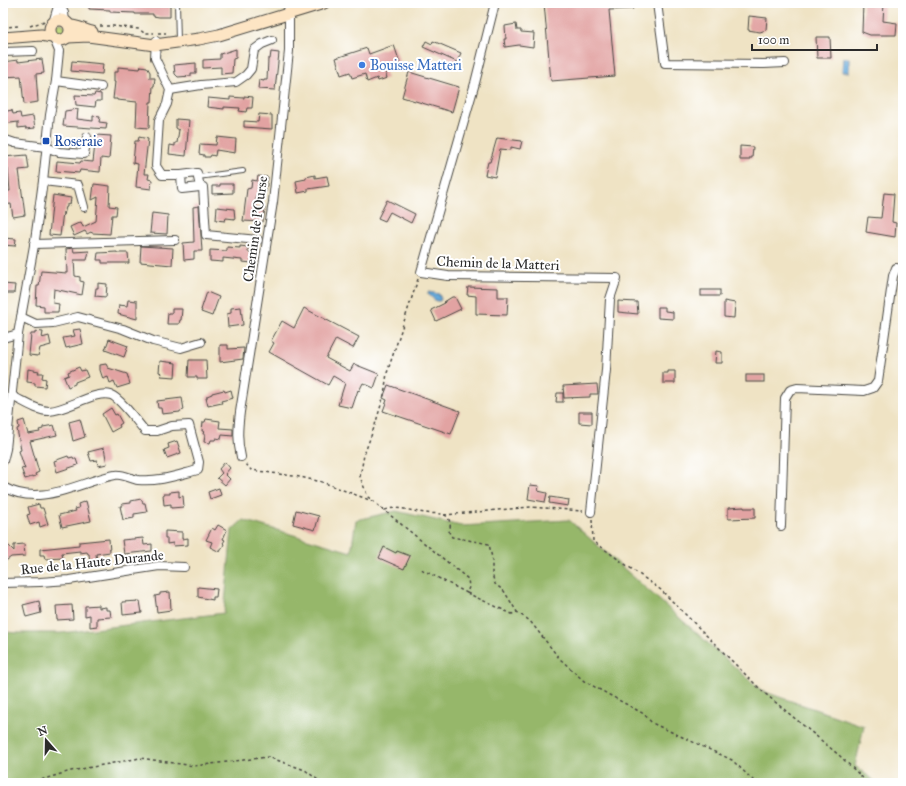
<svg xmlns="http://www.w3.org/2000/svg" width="906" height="786" viewBox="0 0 906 786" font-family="'IM FELL Great Primer',serif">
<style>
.green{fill:#bed67b;stroke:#748053}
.forest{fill:#96b76b;stroke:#60714b}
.water{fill:#65a8d9;stroke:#486a82}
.building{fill:#e2a3a2}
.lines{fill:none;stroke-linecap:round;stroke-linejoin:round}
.lane-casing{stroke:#484742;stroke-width:6}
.street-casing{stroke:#484742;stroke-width:10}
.secondary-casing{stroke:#484742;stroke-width:13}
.path{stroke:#484742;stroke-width:1.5;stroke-dasharray:3 3;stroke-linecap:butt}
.lane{stroke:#fff;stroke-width:4}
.street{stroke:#fff;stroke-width:8}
.secondary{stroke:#fde5c4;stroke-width:11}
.shop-dot{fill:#3f7fe0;stroke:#fff;stroke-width:1.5}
.transit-dot{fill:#1a4fb4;stroke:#fff;stroke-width:1.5}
.labels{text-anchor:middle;stroke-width:4;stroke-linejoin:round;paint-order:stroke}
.shop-label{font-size:14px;fill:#366cbe;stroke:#fff;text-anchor:start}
.transit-label{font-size:14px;fill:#164399;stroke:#fff;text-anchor:start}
.street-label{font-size:14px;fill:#2b2b2b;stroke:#fff}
</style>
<rect width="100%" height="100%" fill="#fff"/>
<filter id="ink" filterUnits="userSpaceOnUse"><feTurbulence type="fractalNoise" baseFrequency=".025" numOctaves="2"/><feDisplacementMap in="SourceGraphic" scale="8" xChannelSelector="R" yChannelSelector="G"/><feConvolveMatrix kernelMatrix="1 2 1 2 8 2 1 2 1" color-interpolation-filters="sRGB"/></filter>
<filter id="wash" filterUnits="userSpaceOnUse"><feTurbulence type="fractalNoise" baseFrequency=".012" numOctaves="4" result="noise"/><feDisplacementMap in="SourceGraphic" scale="16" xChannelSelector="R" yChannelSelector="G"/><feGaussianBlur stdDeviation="0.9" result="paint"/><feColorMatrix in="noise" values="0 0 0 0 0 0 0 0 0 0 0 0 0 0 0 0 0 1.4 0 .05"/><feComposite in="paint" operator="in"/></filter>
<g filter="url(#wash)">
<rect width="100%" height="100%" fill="#efe3c4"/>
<!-- green -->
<circle class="green" cx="60" cy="29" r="6"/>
<!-- forest -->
<polygon class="forest" points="396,511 461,526 569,520 762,691 864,726 855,766 877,783 3,783 3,632 20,633 61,633 224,613 232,530 243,520 351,552 356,520"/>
<!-- water -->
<g class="water">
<polygon points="843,58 849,58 849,72 842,72"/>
<polygon points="428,292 439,294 441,299 440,301 436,301 428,294"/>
</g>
<g id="blocks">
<!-- building -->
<g class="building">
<polygon points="89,3 154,3 154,4 170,4 170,17 159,17 153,16 153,14 135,14 135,13 110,12 110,10 89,9"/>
<polygon points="544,3 633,3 633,9 609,10 615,76 551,81"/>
<polygon points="863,3 884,3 883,21 897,23 896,35 870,35 862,32"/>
<polygon points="749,16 767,18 766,30 760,32 748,30"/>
<polygon points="516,24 517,30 521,30 521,32 534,33 533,47 519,45 505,47 504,39 506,39 505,26"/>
<polygon points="816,37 830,37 831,58 817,58"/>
<polygon points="426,41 432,44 433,41 461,53 457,62 423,47"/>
<polygon points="394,45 401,66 385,71 387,78 378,81 377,78 367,82 365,74 352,78 350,72 341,75 336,58 367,48 369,54"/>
<polygon points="236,49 236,58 233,59 232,73 221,74 221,67 203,68 203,60 220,59 220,54"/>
<polygon points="271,52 279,53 275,90 258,89 259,80 264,81 264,80 267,80 268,59 270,59"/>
<polygon points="42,59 44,73 36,74 38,102 24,104 21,76 3,77 3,62 18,60 18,62"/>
<polygon points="72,61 103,64 102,74 71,71"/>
<polygon points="196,63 196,73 191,73 191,76 178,77 175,74 174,65"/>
<polygon points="141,66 147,67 150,72 150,78 155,78 154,86 153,86 152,102 150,102 149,128 136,127 137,102 117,100 117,99 113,99 115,82 114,82 114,72 118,72 118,67 140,69"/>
<polygon points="409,72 459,87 452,112 402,97"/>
<polygon points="95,93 101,94 101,101 96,101 95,107 76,105 75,95 94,96"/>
<polygon points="244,96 253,97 252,108 247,108 246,112 239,111 240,108 224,107 224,109 207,107 208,98 230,100 230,97 244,98"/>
<polygon points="78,109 77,119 93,121 93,116 100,117 99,122 107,123 106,129 63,126 65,111"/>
<polygon points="12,110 13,114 20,113 21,118 33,116 35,128 26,129 26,127 18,128 18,122 3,124 3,112"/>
<polygon points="259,114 272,115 272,129 244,127 244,121 258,122"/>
<polygon points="176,119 189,120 186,156 169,154 170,145 175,146 175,143 177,143 179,130 176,128"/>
<polygon points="96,135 111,136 109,159 101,158 100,172 80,170 79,173 56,171 57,161 80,163 81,161 93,162"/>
<polygon points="139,137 148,139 144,174 149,174 148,179 152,180 151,189 136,187 138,164 133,163 135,141 138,141"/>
<polygon points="217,137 236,139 235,153 216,150 215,156 211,155 210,157 204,157 204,155 199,154 200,144 216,145"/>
<polygon points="497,138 522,141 520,149 511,147 511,150 500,149 495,177 485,175 488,162 490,162"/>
<polygon points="740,146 753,147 752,158 749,158 749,160 740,160"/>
<polygon points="27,155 29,169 19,170 25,215 13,217 11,204 3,205 3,191 10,191 8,169 3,170 3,157"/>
<polygon points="315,175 315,178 327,176 329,186 308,189 308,191 298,193 296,181 306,179 306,177"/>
<polygon points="258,176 268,177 266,192 259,192 259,195 256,195 256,208 265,208 263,222 243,221 247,189 251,188 252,180 257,181"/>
<polygon points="94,184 110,186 109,206 117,207 116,215 112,215 110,234 92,233 91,232 87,234 85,231 74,236 70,227 81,222 83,227 96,221 98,197 92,200"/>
<polygon points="220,184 233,184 233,193 212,194 212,186 220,186"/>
<polygon points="884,193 894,194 892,222 896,223 895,237 866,232 868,217 881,218"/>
<polygon points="53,195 71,198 70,205 67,204 67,207 66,207 64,215 63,212 60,236 49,235"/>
<polygon points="387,200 415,214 411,223 390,212 385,221 378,218"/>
<polygon points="199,206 202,251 194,251 194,259 184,260 183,243 194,242 193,207"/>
<polygon points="217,207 234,209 235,219 226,218 225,221 216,220"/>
<polygon points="152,213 168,215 167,234 150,233"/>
<polygon points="3,238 16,239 15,246 3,245"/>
<polygon points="141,246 173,248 172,265 140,262"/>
<polygon points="240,246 248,247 248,252 254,252 253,263 242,262 242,260 223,258 223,262 210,261 210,250 227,251 227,247 240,248"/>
<polygon points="73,248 74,252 89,251 87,260 74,260 75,276 80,277 80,281 84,282 82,295 54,289 53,303 59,304 58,312 44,312 44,306 36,305 37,286 39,286 41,271 67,273 66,249"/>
<polygon points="117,252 117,253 128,253 129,263 102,263 102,260 97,260 98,253"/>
<polygon points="98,283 107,284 106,297 95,296 96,288 98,288"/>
<polygon points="3,284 15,285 14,293 3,293"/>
<polygon points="468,287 498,288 498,297 508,297 507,315 476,314 476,296 467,295"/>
<rect x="701" y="290" width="19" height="6"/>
<polygon points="207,292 219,297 212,316 201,312 202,310 201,310"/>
<polygon points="452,297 455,297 461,309 436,321 431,310 445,303 444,302"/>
<polygon points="128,300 137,301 137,319 118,314 119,305 127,306"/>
<polygon points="618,301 637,302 638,314 618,312"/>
<polygon points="724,301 735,303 734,318 724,317"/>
<polygon points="241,307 243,325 228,327 227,314 231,313 231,308"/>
<polygon points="658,307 665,307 665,311 673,312 673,319 658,318"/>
<polygon points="304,308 359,337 353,348 336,339 326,358 350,371 354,364 379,374 374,388 363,383 359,391 358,390 352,408 338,405 345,383 333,376 328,385 269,352 274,343 271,341 282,321 294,328"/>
<polygon points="172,309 182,309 181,320 180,320 179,324 167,324 168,313 172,313"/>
<polygon points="80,329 83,344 66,348 63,338 75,336 73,330"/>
<polygon points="35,331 43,332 42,338 49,336 51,345 40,348 38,356 29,355 31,334 35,334"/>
<polygon points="109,339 128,346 124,357 105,350"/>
<polygon points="220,345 228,345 228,349 244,348 243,359 220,362"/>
<polygon points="716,351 722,352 722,363 715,363"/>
<polygon points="189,360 206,360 207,379 197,379 197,377 188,377"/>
<polygon points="160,361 176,363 175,377 161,376 162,373 159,372"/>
<polygon points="106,364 108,368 127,374 130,384 117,388 114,381 110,383 108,377 103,379 100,370 100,365"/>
<polygon points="79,367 81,371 85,370 88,377 75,382 75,384 68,387 64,377 69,375 68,372"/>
<polygon points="28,369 39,371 38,373 43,373 42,378 46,379 45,387 35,386 35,383 27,382"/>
<polygon points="668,371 675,371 675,383 663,383 663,373 668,373"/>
<rect x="746" y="375" width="18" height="7"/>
<polygon points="597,384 598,394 590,394 590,397 564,398 563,386"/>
<polygon points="388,385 460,411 451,434 383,411 387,400 383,398"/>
<polygon points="224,390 225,392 231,390 233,398 221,401 222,403 208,406 206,398 207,398 207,396 212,394 212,393"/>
<polygon points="557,393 563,393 563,402 556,402"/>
<polygon points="182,398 184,410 180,411 180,412 162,414 161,408 158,408 157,401"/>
<polygon points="111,408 115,415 117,414 122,423 119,425 120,427 111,432 102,414"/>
<polygon points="579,412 592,412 592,424 579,423"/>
<polygon points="80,419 85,437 73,441 69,422"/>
<polygon points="206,419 220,421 219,428 233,429 233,436 222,435 221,439 216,438 215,440 211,440 210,443 204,442 205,434 203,434 204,431 202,431 203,422 205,422"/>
<polygon points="24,420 28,434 40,432 39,430 43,429 43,427 54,425 57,435 30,441 39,472 35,474 36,476 25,479 21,468 25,469 19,451 21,450 17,429 19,428 18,422"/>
<polygon points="177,441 181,453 167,458 164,450 169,448 168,444"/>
<polygon points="104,448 107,464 98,466 97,460 91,461 88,452"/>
<polygon points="68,456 69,458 73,457 74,459 76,459 78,465 57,472 54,461"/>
<polygon points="225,462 230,468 225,474 230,479 225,485 217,478 222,473 219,469"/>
<polygon points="530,485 539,486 538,491 547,493 545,502 528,499"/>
<polygon points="219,488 221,495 210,499 208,492"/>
<polygon points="179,491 179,497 183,496 184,507 171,508 171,504 164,505 163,494 170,494 170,492"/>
<polygon points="550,497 569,500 568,506 549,503"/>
<polygon points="141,499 143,503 145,503 147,512 134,514 134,518 123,520 120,506 122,506 122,504 131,503 131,501"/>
<polygon points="86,501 91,521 62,527 59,515 76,511 75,509 79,508 78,504"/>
<polygon points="39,504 40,508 43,508 48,524 40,527 39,522 30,525 27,515 30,514 28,507"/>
<polygon points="744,507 744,508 755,508 755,518 728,519 728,508"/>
<polygon points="296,510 319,516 315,530 293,524"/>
<polygon points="218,525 227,530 223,539 225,540 223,543 224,544 220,552 210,547 212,542 206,540 212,528 215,530"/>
<polygon points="165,531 182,532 182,539 188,538 188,545 173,546 173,543 167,544 167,538 165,538"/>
<polygon points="143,538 144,545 152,544 152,551 124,554 122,540"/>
<polygon points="109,539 110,552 96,554 97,562 90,562 89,554 88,554 87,552 80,553 80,551 62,553 63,558 45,559 44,555 40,555 40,549 79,545 79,542"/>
<polygon points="3,540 14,551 14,545 24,544 25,556 11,557 3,563"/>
<polygon points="384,547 396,553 397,551 410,556 404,569 379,558"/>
<polygon points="198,587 217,589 216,597 213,597 213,600 198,597"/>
<polygon points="170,592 171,610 157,612 155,596 160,595 160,593"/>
<polygon points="39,601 41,613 26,617 23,605"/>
<polygon points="140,601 142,613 123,615 122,602"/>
<polygon points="72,605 73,619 57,620 56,606"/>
<polygon points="99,605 99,608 106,607 106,610 110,610 111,617 97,618 97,626 90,627 90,615 85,616 85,606"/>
</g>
</g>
</g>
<g filter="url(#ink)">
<use href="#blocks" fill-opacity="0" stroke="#484742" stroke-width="1"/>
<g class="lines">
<!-- lane casing -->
<g class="lane-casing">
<g id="lane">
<polyline points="177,3 178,41"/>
<polyline points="198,177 243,171"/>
</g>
</g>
<!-- street casing -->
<g class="street-casing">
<g id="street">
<polyline points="495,3 475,83 421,272 448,276 617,278 610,299 606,370 591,512"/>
<polyline points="657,3 665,63 764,64 785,63"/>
<polyline points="59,4 64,13 65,21"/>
<polyline points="53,23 59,3"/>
<polyline points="156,41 155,58 170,90 167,104 159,120 156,166 162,175 181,175 197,173 200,187 182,189 181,175"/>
<polyline points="3,52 33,51"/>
<polyline points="56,81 101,87"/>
<polyline points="170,90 201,85 236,82 246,75 251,69 254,50 262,44 272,40"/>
<polyline points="3,139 15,143 46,147 59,152 84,154 87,137"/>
<polyline points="43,181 78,185 84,207"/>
<polyline points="200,187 203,187 206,235 258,240"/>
<polyline points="34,244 175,240"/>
<polyline points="21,317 36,324 53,323 78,317 123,329 153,341 181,348 201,342"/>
<polyline points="3,338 18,334"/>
<path d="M 241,457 C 237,441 238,428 240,412 L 273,202 L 289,51 L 289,14 L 288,3"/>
<polyline points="3,461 6,449 18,334 35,240 43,181 50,115 56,81 59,51 54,39"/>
<path d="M 3,487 C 41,508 78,482 115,475 C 122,473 131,479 138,480 C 160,482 178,475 198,470 L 199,462 L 189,425 L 172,426 L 157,431 L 145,431 C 138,423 120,398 111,395 C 95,390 68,410 49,411 C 37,411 23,401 12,396"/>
<polyline points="781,526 785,398 790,390 797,388 864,391 873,388 878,381 893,276 896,268 903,269"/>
<polyline points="3,583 40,582 69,580 159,566 184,567"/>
</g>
</g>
<!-- secondary casing -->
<g class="secondary-casing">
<g id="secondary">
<circle cx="60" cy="30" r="10"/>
<path d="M 70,26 C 77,25 85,31 92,32"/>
<polyline points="68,37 88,36 155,45 199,39 219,35 324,3"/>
<polyline points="3,38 41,35 52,37"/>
</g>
</g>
<!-- path -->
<g class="path">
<polyline points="30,26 45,21"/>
<polyline points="100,26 113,26 139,29 144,33 154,33"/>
<polyline points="3,27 20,26"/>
<polyline points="158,33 166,33"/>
<polyline points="418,279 387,373 384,395 375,425 364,455 360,477 368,497 468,579 469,587 467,593 421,569"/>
<polyline points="246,464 251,470 300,477 322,482 372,501"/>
<path d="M 385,510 C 399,505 412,512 426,513 C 431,514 440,513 445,515 C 451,519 451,527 449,532 L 452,537 L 489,544 L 492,558 L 492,574 L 495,584 L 504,591 L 517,612"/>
<polyline points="444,515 531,507 583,511"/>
<polyline points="592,520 593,541 661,590 762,691 840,756 868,783"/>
<polyline points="467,593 512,614 517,612 530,621 559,658 584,681 644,714 652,723 732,760 756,783"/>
<polyline points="30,783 71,771 140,758 194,766 268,757 305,770 322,783"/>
</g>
<!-- lane -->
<use href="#lane" class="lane"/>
<!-- street -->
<use href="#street" class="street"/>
<!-- secondary -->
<use href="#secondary" class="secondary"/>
</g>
</g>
<!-- markers -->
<circle class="shop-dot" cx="362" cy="65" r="4"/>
<rect class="transit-dot" x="42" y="137" width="8" height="8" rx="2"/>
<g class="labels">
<!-- shop labels -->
<g class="shop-label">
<text x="370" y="70">Bouisse Matteri</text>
</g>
<!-- transit labels -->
<g class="transit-label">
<text x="54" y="146">Roseraie</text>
</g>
<!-- street labels -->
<g class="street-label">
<text transform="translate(255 229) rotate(-82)" y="5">Chemin de l'Ourse</text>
<text transform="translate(498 263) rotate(2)" y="5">Chemin de la Matteri</text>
<text transform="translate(92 562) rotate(-6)" y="5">Rue de la Haute Durande</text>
</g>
</g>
<!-- margin -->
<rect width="906" height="786" fill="none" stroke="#fff" stroke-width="16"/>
<!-- north arrow -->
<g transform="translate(46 740) rotate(340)" stroke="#ffffff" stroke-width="3" paint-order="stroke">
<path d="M0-3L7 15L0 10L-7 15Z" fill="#2b2b2b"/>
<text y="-6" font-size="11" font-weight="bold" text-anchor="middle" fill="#2b2b2b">N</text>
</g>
<!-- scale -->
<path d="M752 44v6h125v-6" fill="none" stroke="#2b2b2b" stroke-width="2"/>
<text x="758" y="44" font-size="12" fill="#2b2b2b" stroke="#ffffff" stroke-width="3" paint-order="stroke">100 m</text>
</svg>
